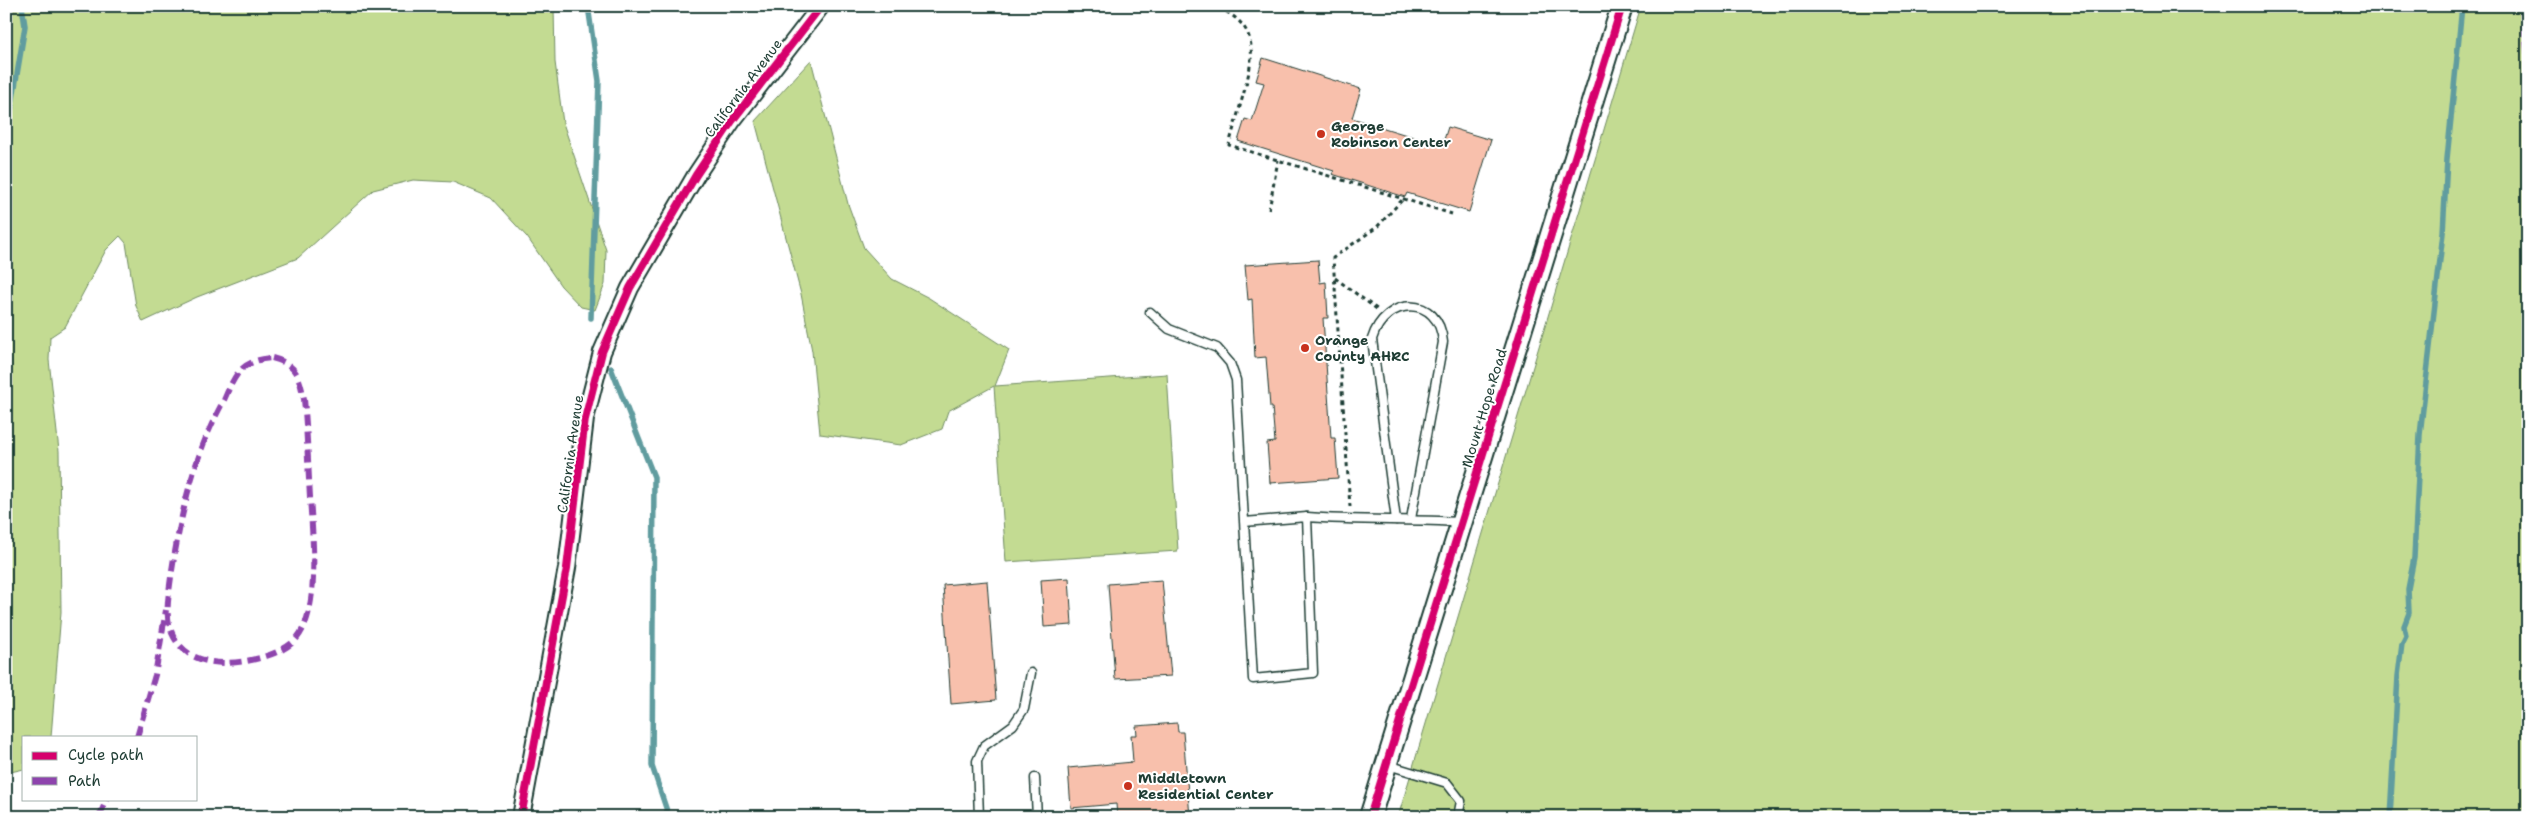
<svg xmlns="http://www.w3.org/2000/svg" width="2534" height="823" viewBox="0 0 2534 823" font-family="'Shantell Sans',sans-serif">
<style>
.green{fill:#c3db92;stroke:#718c63}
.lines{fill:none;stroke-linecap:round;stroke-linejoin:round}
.stream{stroke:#609c9f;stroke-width:5.5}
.building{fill:#f8c0ac;stroke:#1f3d34}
.service-casing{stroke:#1f3d34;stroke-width:11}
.minor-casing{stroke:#1f3d34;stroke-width:20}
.tertiary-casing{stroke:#1f3d34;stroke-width:24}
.path{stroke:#1f3d34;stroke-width:3;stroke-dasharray:4 4;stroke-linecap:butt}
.service{stroke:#fff;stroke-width:8}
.minor{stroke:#fff;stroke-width:16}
.tertiary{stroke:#fff;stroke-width:20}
.quiet{stroke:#8e44ad;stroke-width:6;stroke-dasharray:12 6;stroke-linecap:butt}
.cycleway-casing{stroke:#fff;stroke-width:11}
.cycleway{stroke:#d6006c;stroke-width:8}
.poi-dot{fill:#c8321e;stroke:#fff;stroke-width:2}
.labels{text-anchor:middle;stroke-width:4;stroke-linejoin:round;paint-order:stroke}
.street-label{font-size:14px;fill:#1f3d34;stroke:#fff}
.poi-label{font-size:14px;font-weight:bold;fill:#1f3d34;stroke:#fff;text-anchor:start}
</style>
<rect width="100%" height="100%" fill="#fff"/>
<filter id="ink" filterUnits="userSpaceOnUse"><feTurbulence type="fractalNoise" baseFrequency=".02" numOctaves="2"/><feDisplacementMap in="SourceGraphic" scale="10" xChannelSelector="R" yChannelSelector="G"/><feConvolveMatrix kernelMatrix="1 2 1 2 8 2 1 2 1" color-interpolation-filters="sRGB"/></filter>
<g filter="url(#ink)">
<!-- green -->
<g class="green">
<polygon points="6,6 554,6 555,62 563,123 606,250 605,284 595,310 581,307 561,286 527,237 491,198 453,182 413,180 373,190 298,258 197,297 143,322 136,306 126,243 120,236 106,250 65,327 50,337 49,360 59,451 61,612 51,737 24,737 24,769 6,773"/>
<polygon points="1641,6 2528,6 2528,817 1398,817"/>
<polygon points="811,60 848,204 864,248 892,279 929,298 1009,350 995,386 1167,374 1178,551 1006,562 994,386 948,411 942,429 901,445 820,434 812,351 801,294 755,121"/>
</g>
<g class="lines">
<!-- stream -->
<g class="stream">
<polyline points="588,6 599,81 591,318"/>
<polyline points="6,141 25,26 22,6"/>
<polyline points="611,368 654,477 652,766 669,817"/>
<polyline points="2390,817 2398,676 2402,644 2406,636 2404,626 2409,613 2408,589 2414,558 2420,435 2443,233 2447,159 2462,6"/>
</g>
</g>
<!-- building -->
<g class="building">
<polygon points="1263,58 1361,89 1352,118 1442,146 1448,127 1491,140 1469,212 1407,193 1405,197 1332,174 1334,171 1238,141 1245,119 1252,121 1264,83 1256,81"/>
<polygon points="1318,260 1320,283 1326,282 1328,318 1323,318 1331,438 1335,438 1338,478 1270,483 1267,443 1275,442 1272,407 1270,407 1266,357 1255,358 1252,299 1248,300 1245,265"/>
<polygon points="1069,578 1072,625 1044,627 1041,580"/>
<polygon points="1162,580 1171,676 1115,679 1108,584"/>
<polygon points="987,581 996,700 951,704 943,585"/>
<polygon points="1177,723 1178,732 1183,732 1190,817 1117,817 1116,804 1071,808 1068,768 1133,762 1131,735 1137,735 1136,726"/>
</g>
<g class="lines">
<!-- service casing -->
<g class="service-casing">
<g id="service">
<polyline points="1150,312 1169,329 1217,348 1230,363 1236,380 1253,679 1313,673 1307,517 1244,522"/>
<path d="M 1307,517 C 1358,521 1409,519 1460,522"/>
<path d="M 1396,520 L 1372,339 C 1385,296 1439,294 1443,342 L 1411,519"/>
<polyline points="1388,765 1447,783 1461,801 1458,817"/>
<polyline points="1035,778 1037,817"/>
<polyline points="979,817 977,761 984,746 1013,725 1024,709 1031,673"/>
</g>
</g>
<!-- minor casing -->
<g class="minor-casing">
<polyline id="minor" points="521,817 567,568 585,419 602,352 630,288 696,175 732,121 821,6"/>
</g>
<!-- tertiary casing -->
<g class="tertiary-casing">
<polyline id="tertiary" points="1370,817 1622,6"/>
</g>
<!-- path -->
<g class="path">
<path d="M 1219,8 C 1260,27 1254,55 1244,92 C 1239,110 1234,127 1229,145 L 1452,214"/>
<polyline points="1269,210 1278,160"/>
<polyline points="1335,278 1378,310"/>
<polyline points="1350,507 1333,258 1377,227 1403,199"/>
</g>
<!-- service -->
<use href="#service" class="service"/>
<!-- minor -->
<use href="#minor" class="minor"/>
<!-- tertiary -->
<use href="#tertiary" class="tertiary"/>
<!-- quiet -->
<g class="quiet">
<polyline points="2522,6 2528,58"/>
<path d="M 272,358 C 296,364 299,375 304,399 C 307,431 308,464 310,497 C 312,532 321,609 297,638 C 283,655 249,662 227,663 C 203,663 182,656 172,633 C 164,616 169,594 171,577 C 180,516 194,454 224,400 C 228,391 232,381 238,373 C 247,362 259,359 272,358 Z"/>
<polyline points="137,737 155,675 166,610"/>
<polyline points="99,817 107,799"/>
</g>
<!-- cycleway casing -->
<g class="cycleway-casing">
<g id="cycleway">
<polyline points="521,817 567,568 585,419 602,352 630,288 696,175 732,121 821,6"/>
<polyline points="1370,817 1622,6"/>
</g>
</g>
<!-- cycleway -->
<use href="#cycleway" class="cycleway"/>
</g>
</g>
<!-- markers -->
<g class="poi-dot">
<circle cx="1321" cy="134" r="5"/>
<circle cx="1305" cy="348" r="5"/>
<circle cx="1128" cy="786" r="5"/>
</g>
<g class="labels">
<!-- street labels -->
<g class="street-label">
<text transform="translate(743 88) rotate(-53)" y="5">California Avenue</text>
<text transform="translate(1484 408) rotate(-73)" y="5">Mount Hope Road</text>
<text transform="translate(570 454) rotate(-82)" y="5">California Avenue</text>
</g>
<!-- poi labels -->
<g class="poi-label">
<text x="1331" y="131">George<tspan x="1331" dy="16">Robinson Center</tspan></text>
<text x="1315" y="345">Orange<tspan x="1315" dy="16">County AHRC</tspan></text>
<text x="1138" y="783">Middletown<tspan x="1138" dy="16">Residential Center</tspan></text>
</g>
</g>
<!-- margin -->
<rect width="2534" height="823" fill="none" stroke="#fff" stroke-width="25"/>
<rect x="12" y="12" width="2509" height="798" fill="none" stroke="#1f3d34" stroke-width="2" filter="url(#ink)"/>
<!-- legend -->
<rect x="22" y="736" width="175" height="65" fill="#ffffff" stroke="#a5b1ae"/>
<rect x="32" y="752" width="25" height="8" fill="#d6006c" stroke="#a5b1ae"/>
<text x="68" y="760" font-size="15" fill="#1f3d34">Cycle path</text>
<rect x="32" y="777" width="25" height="8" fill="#8e44ad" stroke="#a5b1ae"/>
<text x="68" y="786" font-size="15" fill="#1f3d34">Path</text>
</svg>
